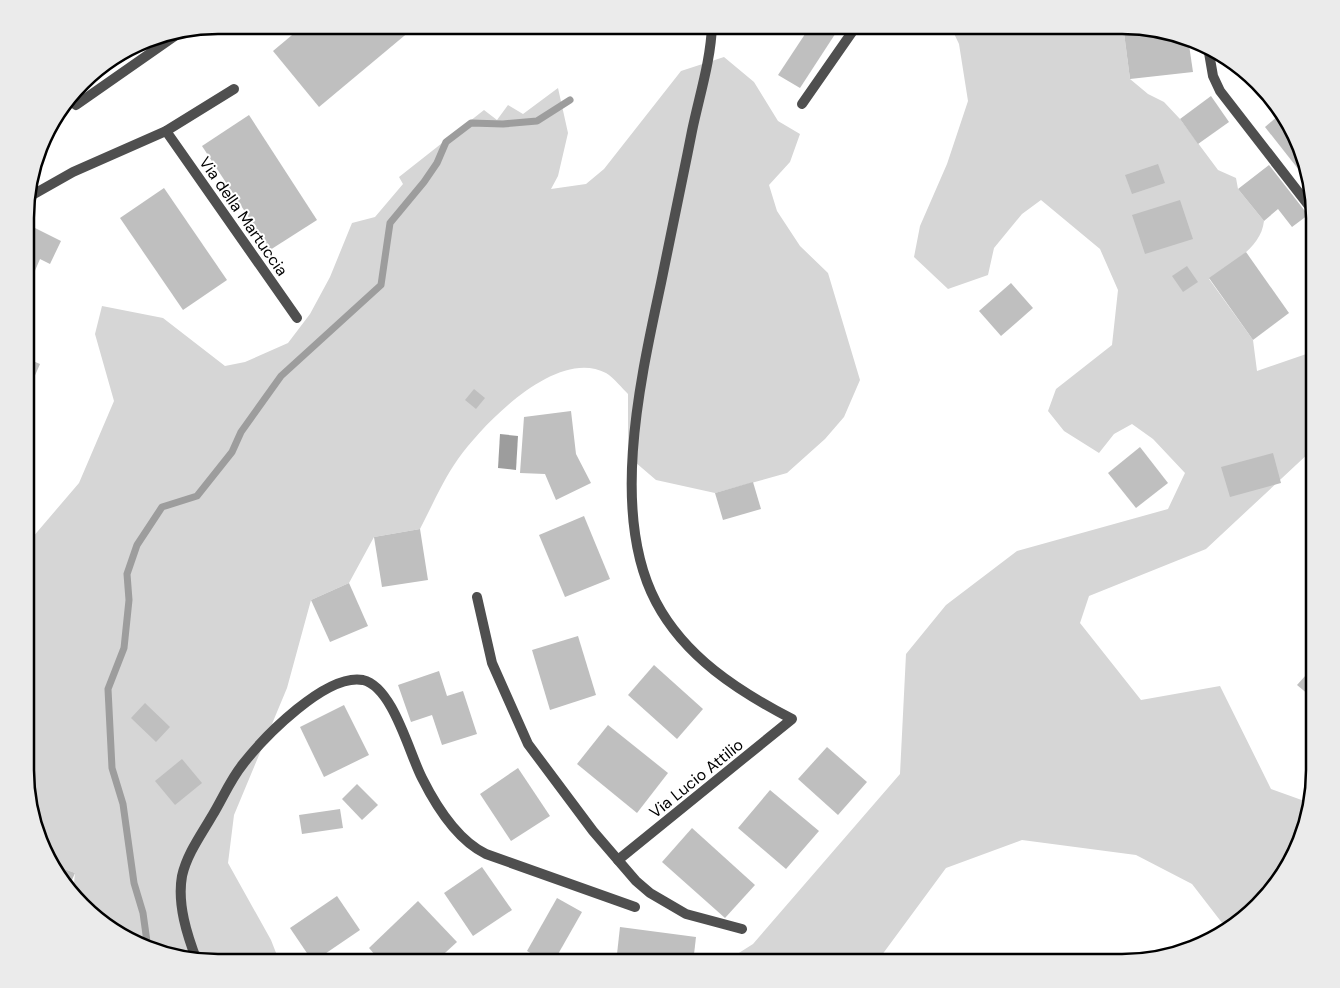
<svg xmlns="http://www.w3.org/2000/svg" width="1340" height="988" viewBox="0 0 1340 988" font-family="'DM Sans',sans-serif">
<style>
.green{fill:#d6d6d6}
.water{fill:#9d9d9d}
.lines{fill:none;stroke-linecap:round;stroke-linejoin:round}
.stream{stroke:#9d9d9d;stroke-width:7}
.building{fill:#bfbfbf}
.service{stroke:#4f4f4f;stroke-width:10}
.minor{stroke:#4f4f4f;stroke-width:10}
.labels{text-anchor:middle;stroke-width:4;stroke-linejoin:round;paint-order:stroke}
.street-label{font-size:16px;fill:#000;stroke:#fff}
.rim{fill:none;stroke:#000;stroke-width:2.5}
</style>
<rect width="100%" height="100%" fill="#fff"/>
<!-- green -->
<g class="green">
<path d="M 950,25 L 1123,25 L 1130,79 L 1148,94 L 1164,102 L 1180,119 L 1218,170 L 1236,178 L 1238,189 L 1264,221 C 1261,249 1230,263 1209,279 L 1253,340 L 1257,371 L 1315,351 L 1315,436 L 1311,451 L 1206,549 L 1089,596 L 1080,623 L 1141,700 L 1220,686 L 1271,789 L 1310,803 L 1300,844 L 1267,897 L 1226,928 L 1192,884 L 1136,855 L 1022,840 L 946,868 L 876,963 L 723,963 L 753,944 L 900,774 L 906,654 L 946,605 L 1017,551 L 1168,509 L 1185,473 L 1153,439 L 1132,424 L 1114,434 L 1099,453 L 1064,431 L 1048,411 L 1056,389 L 1112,345 L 1118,290 L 1100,249 L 1041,200 L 1022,214 L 994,248 L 988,275 L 948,289 L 914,257 L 920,226 L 947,164 L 968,101 L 959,44 Z"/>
<path d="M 724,57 L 754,82 L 778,121 L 800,134 L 790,162 L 769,185 L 777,211 L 800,246 L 828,273 L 860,380 L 844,417 L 825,439 L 787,473 L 715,493 L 656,480 L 628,456 L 628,394 C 622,388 614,378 606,373 C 557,347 484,423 458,459 C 443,480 432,506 420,529 L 374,537 L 349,583 L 311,600 L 287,688 L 234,815 L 228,863 L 271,940 L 280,963 L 206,963 L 144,948 L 91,915 L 73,892 L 75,873 L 51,864 L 45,856 L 25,783 L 26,545 L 79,483 L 114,401 L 95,334 L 102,306 L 163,318 L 225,366 L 245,362 L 288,343 L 310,314 L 330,277 L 352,223 L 375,217 L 403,184 L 399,177 L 484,110 L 497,120 L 508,105 L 523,114 L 558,88 L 568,133 L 558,176 L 551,189 L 586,184 L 604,169 L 681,71 Z"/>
</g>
<!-- water -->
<polygon class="water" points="500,434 518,436 516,470 498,468"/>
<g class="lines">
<!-- stream -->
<polyline class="stream" points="148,949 143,913 134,883 123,804 112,768 108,689 124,648 129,600 127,574 137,545 162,507 197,496 232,452 241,432 281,376 381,285 390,223 424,182 437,163 446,142 471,123 503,124 537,121 570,100"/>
</g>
<!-- building -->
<g class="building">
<polygon points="304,25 405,25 410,31 319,107 273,51"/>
<polygon points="811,25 841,25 800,88 778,75"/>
<polygon points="1123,25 1134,25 1188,38 1193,72 1130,79"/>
<polygon points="1211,96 1229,122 1198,144 1180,119"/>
<polygon points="249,115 317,220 270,250 202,146"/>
<polygon points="1279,115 1295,133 1306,179 1265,127"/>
<polygon points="1158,164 1165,183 1132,194 1125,175"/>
<polygon points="1269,165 1308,215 1292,227 1278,209 1264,221 1238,189"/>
<polygon points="164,188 227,280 183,310 120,218"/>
<polygon points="1180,200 1193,239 1145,254 1132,215"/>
<polygon points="27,224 61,241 50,264 40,259 34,273 27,275"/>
<polygon points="1246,252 1289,313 1253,340 1209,278"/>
<polygon points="1187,266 1198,282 1183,292 1172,276"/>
<polygon points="1011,283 1033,308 1001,336 979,311"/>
<polygon points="26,358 40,364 26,396"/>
<polygon points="474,389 485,398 476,409 465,400"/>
<polygon points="571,411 576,454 591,483 556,500 545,474 520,473 524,417"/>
<polygon points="1140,447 1168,483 1136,508 1108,473"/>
<polygon points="1273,453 1281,483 1230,497 1221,467"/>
<polygon points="753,482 761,509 723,520 715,493"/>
<polygon points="584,516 610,579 565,597 539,535"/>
<polygon points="420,529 428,580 382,587 374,537"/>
<polygon points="349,583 368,626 330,642 311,600"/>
<polygon points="578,636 596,695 550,710 532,650"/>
<polygon points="654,665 703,709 677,739 628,695"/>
<polygon points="1315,665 1315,700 1297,685"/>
<polygon points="439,671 447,696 463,691 477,734 442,745 432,715 411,722 398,685"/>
<polygon points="145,703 170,727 156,742 131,718"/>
<polygon points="344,705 369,755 324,777 300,727"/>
<polygon points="608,725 668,773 637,813 577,764"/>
<polygon points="827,747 867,782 838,815 798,779"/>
<polygon points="182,759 202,783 175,805 155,781"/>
<polygon points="518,768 550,816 511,841 480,794"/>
<polygon points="357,784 378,805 362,820 342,799"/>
<polygon points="770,790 819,831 786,869 738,828"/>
<polygon points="340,809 343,828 302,834 299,815"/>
<polygon points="692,828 755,885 725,918 662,862"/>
<polygon points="51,864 75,873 69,887 54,867"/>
<polygon points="482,867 512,910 473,936 444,893"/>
<polygon points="337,896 360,930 313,962 290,928"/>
<polygon points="557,898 582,912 553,963 547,963 527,951"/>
<polygon points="418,901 457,942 434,963 382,963 369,948"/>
<polygon points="620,927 696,937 693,963 616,963"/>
</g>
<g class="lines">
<!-- service -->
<g class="service">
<polyline points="69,99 76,105 182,31"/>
<polyline points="166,131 297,318"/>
<polyline points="27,198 73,172 166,131 234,89"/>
<polyline points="477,597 492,663 528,744 593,831 636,881 650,893 686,914 742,929"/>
<path d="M 618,860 L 792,719 C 738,691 685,657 656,602 C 609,513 641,377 661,283 C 671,233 682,182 692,131 C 699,97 711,60 712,25"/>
</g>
<!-- minor -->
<g class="minor">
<polyline points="1208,47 1213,76 1220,91 1313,211"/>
<polyline points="802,104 857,25"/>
<path d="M 197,961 C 187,935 177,904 182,876 C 187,854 201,835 212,816 C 223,798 230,780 243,764 C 264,737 326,673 363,680 C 393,687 409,753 422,778 C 436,806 457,840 486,854 L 635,907"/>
</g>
</g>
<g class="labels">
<!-- street labels -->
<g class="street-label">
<text transform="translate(244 216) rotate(55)" y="6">Via della Martuccia</text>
<text transform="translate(696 778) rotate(-39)" y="6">Via Lucio Attilio</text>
</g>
</g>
<!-- crop -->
<path d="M0 0H1340V988H0ZM218 34H1122A184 184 0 0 1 1306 218V770A184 184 0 0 1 1122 954H218A184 184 0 0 1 34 770V218A184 184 0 0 1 218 34Z" fill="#ebebeb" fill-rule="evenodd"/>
<path class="rim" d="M218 34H1122A184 184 0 0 1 1306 218V770A184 184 0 0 1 1122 954H218A184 184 0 0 1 34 770V218A184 184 0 0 1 218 34Z"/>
</svg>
